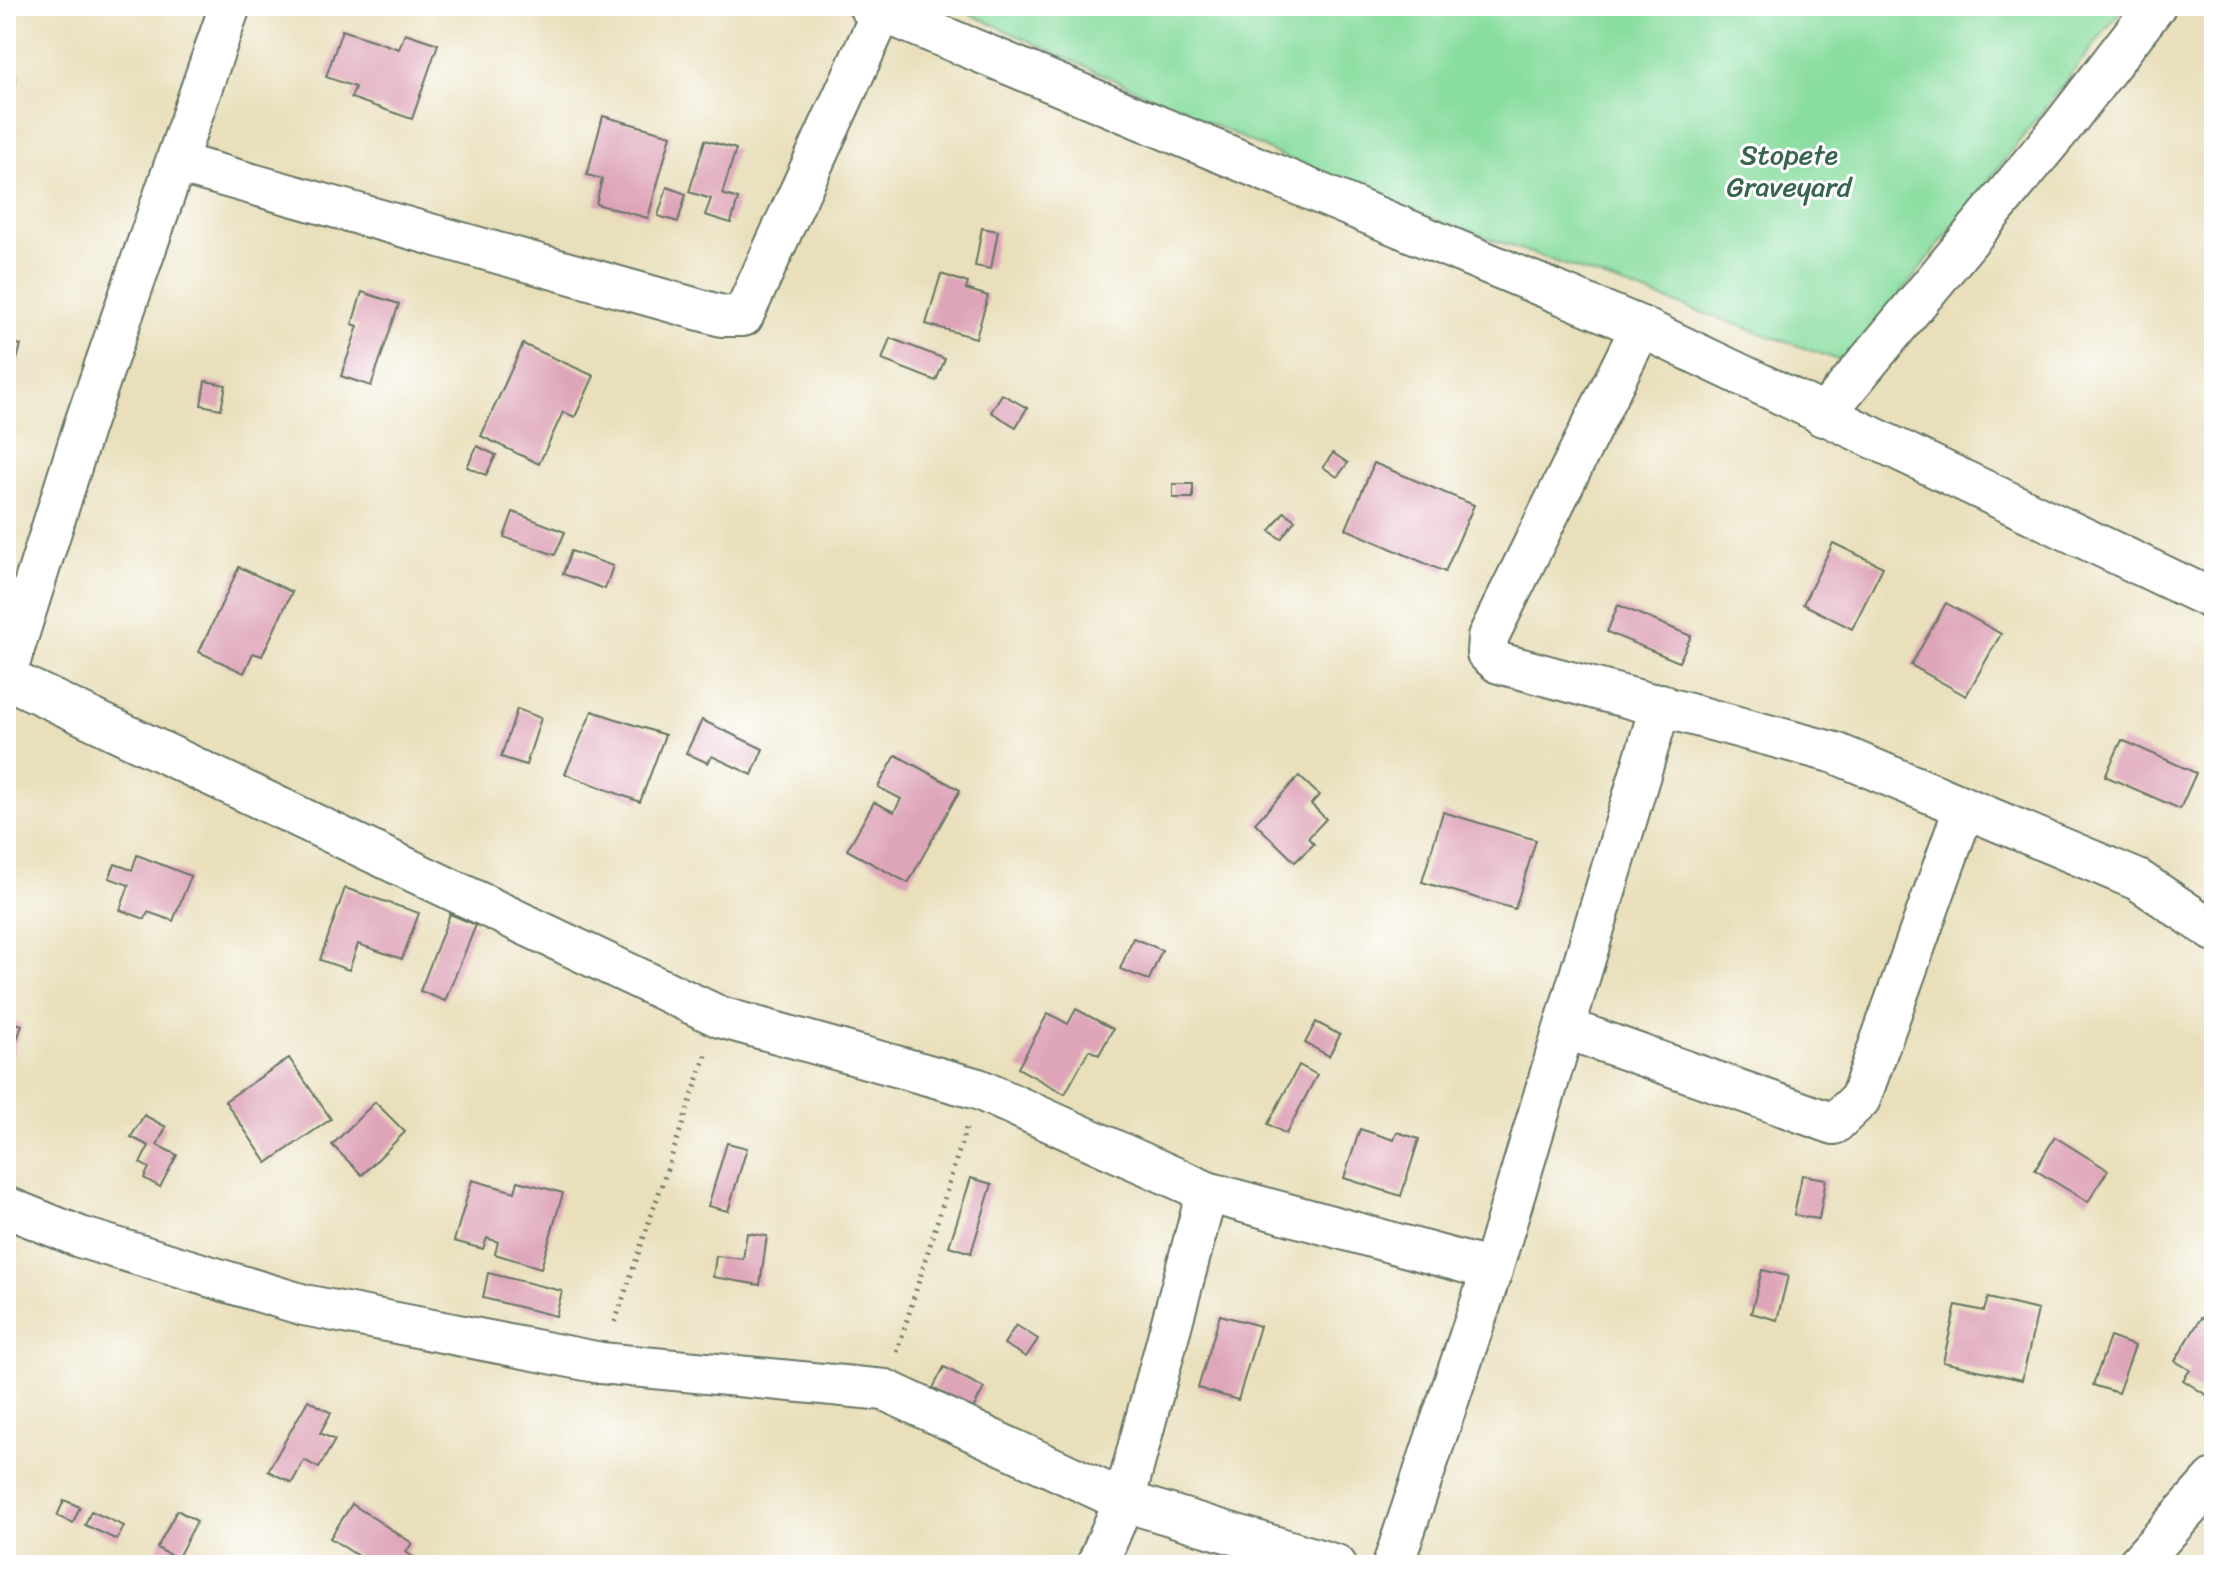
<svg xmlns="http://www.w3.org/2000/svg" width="2220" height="1571" viewBox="0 0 2220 1571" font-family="Sriracha,sans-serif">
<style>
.green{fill:#88dd9f;stroke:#548d6a;stroke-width:2}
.building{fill:#dea4b8}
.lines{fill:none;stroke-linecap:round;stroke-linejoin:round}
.street-casing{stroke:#667663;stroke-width:44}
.path{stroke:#667663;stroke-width:5;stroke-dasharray:2 6;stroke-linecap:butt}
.street{stroke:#fff;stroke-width:40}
.labels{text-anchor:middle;stroke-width:6;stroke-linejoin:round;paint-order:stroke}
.park-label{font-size:28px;fill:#39654f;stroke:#fff}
</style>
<rect width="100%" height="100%" fill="#fff"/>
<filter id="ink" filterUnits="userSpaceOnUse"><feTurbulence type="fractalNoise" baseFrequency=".0125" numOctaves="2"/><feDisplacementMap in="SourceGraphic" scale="16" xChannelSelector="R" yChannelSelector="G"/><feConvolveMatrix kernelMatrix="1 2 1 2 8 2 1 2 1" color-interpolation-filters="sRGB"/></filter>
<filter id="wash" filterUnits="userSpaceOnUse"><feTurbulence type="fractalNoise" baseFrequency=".006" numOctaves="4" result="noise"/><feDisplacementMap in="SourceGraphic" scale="32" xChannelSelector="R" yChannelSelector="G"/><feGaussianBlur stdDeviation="1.8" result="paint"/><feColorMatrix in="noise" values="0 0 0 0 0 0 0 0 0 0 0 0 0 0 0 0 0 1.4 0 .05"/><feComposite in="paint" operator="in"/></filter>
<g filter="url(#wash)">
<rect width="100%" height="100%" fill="#e9dfbb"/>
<!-- green -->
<polygon class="green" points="952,6 2124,6 1847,363 1379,200"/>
<g id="blocks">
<!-- building -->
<g class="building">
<polygon points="342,30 399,49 405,33 438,44 412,119 351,98 355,87 326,77"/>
<polygon points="14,73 16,82 6,84 6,74"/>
<polygon points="603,116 671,135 648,218 596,204 602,179 587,175"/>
<polygon points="705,140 736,149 722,194 738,199 731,223 705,215 711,199 689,192"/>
<polygon points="667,187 686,194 678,222 658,216"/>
<polygon points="982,228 998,231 991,269 975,266"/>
<polygon points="941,274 968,283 966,289 988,296 976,338 926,324"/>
<polygon points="362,292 399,304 371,386 341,376 358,326 352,324"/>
<polygon points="890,338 945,359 936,381 882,360"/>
<polygon points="6,341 21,345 7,397 6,397"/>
<polygon points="523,344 594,376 575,417 563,412 539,464 481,436"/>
<polygon points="205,381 226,385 221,409 201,405"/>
<polygon points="1002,394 1027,408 1016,427 991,412"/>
<polygon points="477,446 496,455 486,475 467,467"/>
<polygon points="1333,453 1348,463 1337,477 1323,467"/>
<polygon points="1374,463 1474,505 1445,572 1346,529"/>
<rect x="1173" y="484" width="20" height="14"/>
<polygon points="513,512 565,532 555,555 504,537"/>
<polygon points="1284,512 1295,520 1281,539 1270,531"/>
<polygon points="1833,543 1883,567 1852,629 1803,604"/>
<polygon points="571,551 613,566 605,589 563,574"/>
<polygon points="239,567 292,592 262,656 253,653 244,673 199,652"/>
<polygon points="6,581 15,582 13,594 6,593"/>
<polygon points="1946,603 2001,634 1966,696 1911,665"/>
<polygon points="1618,605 1691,636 1679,662 1607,632"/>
<polygon points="517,709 541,718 526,765 501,757"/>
<polygon points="592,711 665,735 640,802 565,774"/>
<polygon points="702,720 763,749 752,775 712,756 708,763 686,753"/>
<polygon points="2122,740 2196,773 2180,809 2105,776"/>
<polygon points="896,755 960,790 908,883 847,850 874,802 894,812 901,799 878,787"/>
<polygon points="1299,776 1319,795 1311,804 1326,819 1308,838 1314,844 1295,862 1255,823"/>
<polygon points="1443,812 1536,840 1515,909 1422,882"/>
<polygon points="137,855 191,876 173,921 148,912 145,919 120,910 129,885 109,878 115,864 132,870"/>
<polygon points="345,888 419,913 402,959 358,944 349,970 320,960"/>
<polygon points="450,914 476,925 445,1001 420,991"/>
<polygon points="1133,938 1162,950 1149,980 1120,969"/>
<polygon points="1076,1009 1113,1029 1099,1055 1089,1050 1065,1094 1018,1068 1048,1013 1068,1024"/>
<polygon points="6,1020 22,1025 7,1070 6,1070"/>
<polygon points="1316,1022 1340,1035 1329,1056 1305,1043"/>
<polygon points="289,1058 331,1119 267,1163 225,1101"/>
<polygon points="1299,1065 1317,1075 1286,1134 1268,1124"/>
<polygon points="375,1102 405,1132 362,1175 332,1145"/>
<polygon points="144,1115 166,1127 157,1145 177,1155 160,1187 144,1178 149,1168 140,1163 149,1146 131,1137"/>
<polygon points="1360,1129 1394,1140 1397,1132 1419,1139 1401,1196 1344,1178"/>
<polygon points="2055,1137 2108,1170 2088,1202 2035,1170"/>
<polygon points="727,1143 747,1148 728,1211 708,1206"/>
<polygon points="1802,1175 1826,1179 1819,1219 1794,1215"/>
<polygon points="971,1178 992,1184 971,1253 949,1246"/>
<polygon points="472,1180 515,1192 518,1181 563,1193 541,1268 495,1254 498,1242 487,1238 483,1249 454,1241"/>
<polygon points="747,1233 767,1236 760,1285 713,1277 716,1256 743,1259"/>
<polygon points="1762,1270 1788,1276 1777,1320 1751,1313"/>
<polygon points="488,1273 562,1291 556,1316 483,1298"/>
<polygon points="1988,1298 2038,1310 2022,1380 1943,1362 1956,1305 1984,1311"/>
<polygon points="1220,1315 1260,1326 1238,1400 1198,1388"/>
<polygon points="2201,1318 2214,1326 2214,1400 2183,1380 2190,1370 2175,1361"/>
<polygon points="1016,1325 1038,1339 1026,1357 1004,1344"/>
<polygon points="2110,1337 2135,1346 2118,1393 2093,1385"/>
<polygon points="944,1367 984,1388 973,1409 933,1388"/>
<polygon points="308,1400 331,1413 320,1433 335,1440 319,1468 304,1460 292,1483 268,1471"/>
<polygon points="64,1500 80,1507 73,1523 57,1516"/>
<polygon points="352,1504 412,1543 406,1552 425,1565 372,1565 330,1538"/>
<polygon points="177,1510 197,1521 177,1559 157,1548"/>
<polygon points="91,1511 124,1526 117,1540 85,1525"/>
</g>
</g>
</g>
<g filter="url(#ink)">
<use href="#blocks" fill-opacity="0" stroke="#667663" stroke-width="2"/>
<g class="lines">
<!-- street casing -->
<g class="street-casing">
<g id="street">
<polyline points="869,6 1641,327 2214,600"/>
<polyline points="177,163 722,316 743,316 882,12"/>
<polyline points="1641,327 1488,637 1487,653 1499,663 1835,753 2138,880 2214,931"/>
<polyline points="1823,416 2062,127 2155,6"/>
<polyline points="6,674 84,426 230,6"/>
<polyline points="6,678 720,1017 978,1089 1207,1192 1492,1270"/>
<polyline points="1565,1028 1834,1124 1860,1099 1964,809"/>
<polyline points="6,1207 80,1237 304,1305 601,1363 885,1390 1124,1501 1336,1565"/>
<polyline points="1097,1565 1124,1501 1207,1192"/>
<polyline points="1393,1565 1492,1270 1661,704"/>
<polyline points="2137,1565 2214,1479"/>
</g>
</g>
<!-- path -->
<g class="path">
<polyline points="615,1322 706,1055"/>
<polyline points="897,1352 966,1128"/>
</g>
<!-- street -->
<use href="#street" class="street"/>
</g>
</g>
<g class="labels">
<!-- park labels -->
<g class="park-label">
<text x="1789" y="164">Stopete<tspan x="1789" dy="32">Graveyard</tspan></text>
</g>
</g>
<!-- margin -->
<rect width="2220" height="1571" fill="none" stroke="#fff" stroke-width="32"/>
</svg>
